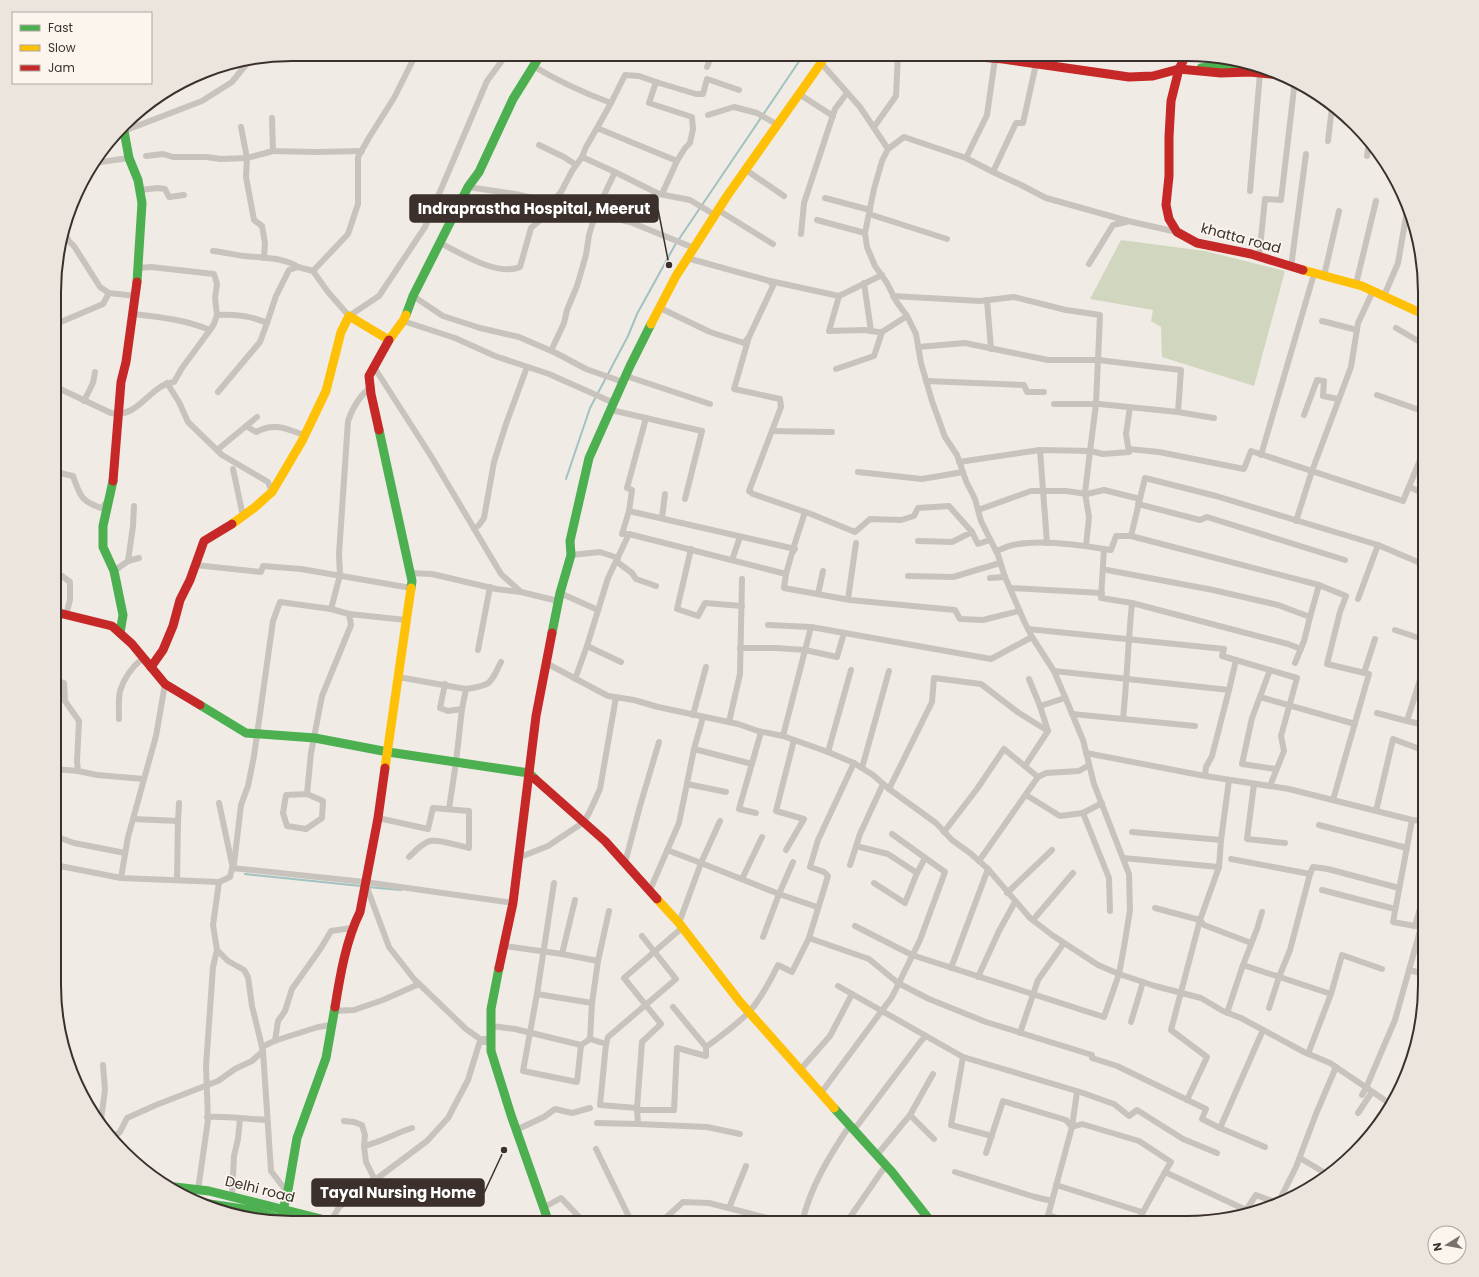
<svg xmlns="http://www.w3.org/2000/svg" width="1479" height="1277" viewBox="0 0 1479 1277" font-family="Poppins,sans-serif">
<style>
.green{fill:#d1d6bf}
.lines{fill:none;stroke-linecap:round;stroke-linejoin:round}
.stream{stroke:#a1c2c1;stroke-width:2}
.street{stroke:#c9c3be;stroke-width:6}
.fast{stroke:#4caf50;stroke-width:9}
.slow{stroke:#ffc107;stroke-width:9}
.jam{stroke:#c62828;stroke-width:9}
.labels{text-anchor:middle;stroke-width:3.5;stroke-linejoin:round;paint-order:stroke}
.street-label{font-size:14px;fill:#3b302b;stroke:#fbf5ee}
.rim{fill:none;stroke:#3b302b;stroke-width:2}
.leader{fill:none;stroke:#3b302b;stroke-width:1.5}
.callout-dot{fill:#3b302b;stroke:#fbf5ee;stroke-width:1.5}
.callout{fill:#3b302b;stroke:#3b302b;stroke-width:1.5}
.callout-label{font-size:15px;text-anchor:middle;font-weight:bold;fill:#fff}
</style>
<rect width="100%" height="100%" fill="#f0ebe5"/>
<!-- green -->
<polygon class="green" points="1121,240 1205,251 1285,271 1254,386 1162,357 1161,327 1151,321 1153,310 1090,299"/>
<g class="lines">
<!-- stream -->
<g class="stream">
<polyline points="566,479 590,408 628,336 637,314 675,245 804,54"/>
<polyline points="245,874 361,886"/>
<polyline points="367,887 401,890"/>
</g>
<!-- street -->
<g class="street">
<polyline points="416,54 394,98 370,136 358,157 358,204 348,234 313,271 328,292 349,316 379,296 425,227 487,81 507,54"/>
<polyline points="995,59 987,115 966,158 993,172 1016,123 1023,123 1036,64"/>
<polyline points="821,63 860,107 888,149 882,161 874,189 865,233 867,247 875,266 887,283 896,301 907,316 916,334 921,363 932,401 945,437 957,455 966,481 975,499 981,521 998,555 1005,577 1024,621 1032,637 1054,671 1068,704 1083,740 1094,784 1129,874 1130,910 1124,947 1119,974 1104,1017 912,955 855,926"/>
<path d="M 533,66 C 558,81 584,93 611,103 L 597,128"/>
<polyline points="707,67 712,54"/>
<polyline points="656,82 696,94 703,94 707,79 739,90"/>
<polyline points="799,94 833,116"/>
<polyline points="611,103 625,75 639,76 656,82 649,103 692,117 693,129 690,143 685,148 677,161"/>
<polyline points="708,115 734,107 757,113 778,125"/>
<polyline points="272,118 273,151 315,152 362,151"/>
<polyline points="874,127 896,96 898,54"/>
<polyline points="124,131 202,101 232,82 249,61"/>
<polyline points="1328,141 1332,107"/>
<polyline points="539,145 564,157 576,165"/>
<polyline points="888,149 904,137 966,158"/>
<polyline points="146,156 163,154 173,157 206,157 221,159 247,158 241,127"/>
<polyline points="1367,156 1369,142"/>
<polyline points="582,157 586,147 597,128 677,161 662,194"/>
<polyline points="94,163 129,158"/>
<polyline points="746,170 784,196"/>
<polyline points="615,172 659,194 690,200 715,215"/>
<polyline points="993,172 1021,185 1046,198 1128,221 1177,232"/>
<polyline points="468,187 515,194 538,199 555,199"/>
<polyline points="140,190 158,188 165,189 169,197 184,195"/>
<polyline points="1250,191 1260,73"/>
<polyline points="825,198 870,210"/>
<polyline points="718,210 773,244"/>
<polyline points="869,214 947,239"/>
<polyline points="817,220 865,233"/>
<polyline points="801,234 804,203 835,109 847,93"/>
<polyline points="64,237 74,246 100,287 109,293 136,296"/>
<path d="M 440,243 C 461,253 497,277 520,267 L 531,228 L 541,219 L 549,205 L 561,192 L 572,171 L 582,157 L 615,172 L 596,212"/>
<polyline points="61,246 68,239"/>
<path d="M 213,251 C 224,252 234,255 244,256 C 262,258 283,257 298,267"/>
<polyline points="1259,257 1265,199 1281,200 1295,80"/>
<polyline points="264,258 265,243 262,226 254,220 246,177 247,158 273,151"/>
<polyline points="687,258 770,281 773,286 749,337 734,389 780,399 781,407 749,491 753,494 811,514 855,532 870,519 901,520 914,516 918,508 949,506 972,532 952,542 918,541"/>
<polyline points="1089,264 1113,225 1126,222"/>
<polyline points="1291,267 1306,154"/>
<polyline points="138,268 151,267 214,274 217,284 215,298 217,315"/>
<polyline points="1324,276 1339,211"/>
<polyline points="770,281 839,296 882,275"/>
<polyline points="864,283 871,331"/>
<polyline points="1356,284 1376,201"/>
<polyline points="413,296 443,316 480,328 519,337 556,353 586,369 623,382"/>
<polyline points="839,296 829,331 864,330 878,332 882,332 907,316"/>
<polyline points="893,296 980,301 1014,297 1066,310 1100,315 1096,404 1090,451 1040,450 959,462"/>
<polyline points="1384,296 1398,263 1407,211"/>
<polyline points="987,300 991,349"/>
<polyline points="660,308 710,332 744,343 748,338"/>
<path d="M 132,319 L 135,314 C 160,317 186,320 210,330 L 214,324 L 217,315 C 235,314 252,316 267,323 L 276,296 L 289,270 L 298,267 L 313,271"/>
<polyline points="403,321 455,338 495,356 549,374 614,403"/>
<polyline points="1322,321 1357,330"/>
<polyline points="56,324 103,304 109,293"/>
<polyline points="1396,328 1425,345"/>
<polyline points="918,347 965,343 1048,360 1098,360 1181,370 1178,412 1099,404 1054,404"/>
<polyline points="551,351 564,323 567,310 577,286 586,255 589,235 596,212 609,217 630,222 694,248"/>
<polyline points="374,367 431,456 501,574 521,592 558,601"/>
<polyline points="836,369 874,356 882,332"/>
<polyline points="626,376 710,404"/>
<polyline points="926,381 1024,385 1027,392 1044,392"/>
<polyline points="167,383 179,402 188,422 222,455 268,482 272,492"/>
<path d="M 56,387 L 111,413 C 139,419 149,385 174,382 L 182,368 L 210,330"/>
<polyline points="218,392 260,342 267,323"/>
<polyline points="1377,395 1425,412"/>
<polyline points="84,401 93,383 95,372"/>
<polyline points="611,410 702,431 685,499"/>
<polyline points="1178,412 1214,418"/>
<polyline points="1304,415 1317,380 1324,381 1323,396 1338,399"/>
<path d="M 246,426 L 256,432 C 275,422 286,429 304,435"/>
<polyline points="772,431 832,432"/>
<polyline points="1129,449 1159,452 1244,469 1251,451 1403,501 1425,448"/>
<polyline points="217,450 257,417"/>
<polyline points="1040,450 1047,543"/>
<polyline points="1261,455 1314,274"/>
<polyline points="233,469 243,516"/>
<path d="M 56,472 L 73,476 C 80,497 82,502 104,509 L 104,505 L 106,503"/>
<polyline points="858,472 922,479 963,472"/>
<polyline points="1409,487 1425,494"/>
<polyline points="1138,504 1200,520 1207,517 1345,560"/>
<polyline points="978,510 1031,491 1066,491 1087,494 1104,490 1140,499"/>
<polyline points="629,511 632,490 627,488 646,418"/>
<polyline points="662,518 665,494"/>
<polyline points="1296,521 1312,471 1351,367 1358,323 1373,291"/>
<polyline points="474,529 479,525 484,518 494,462 506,424 527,367"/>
<polyline points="972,532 978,544 990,540"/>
<polyline points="629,534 622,534 629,511 795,549 792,553 786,574"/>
<polyline points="1131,536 1145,478 1216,496 1378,545 1425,565"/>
<polyline points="1086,546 1089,517 1085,493 1090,451 1103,454 1129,452 1126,434 1130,407"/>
<polyline points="691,549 677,609 698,616 705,603 742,606"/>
<polyline points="793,549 805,512"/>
<polyline points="1104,549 1111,550 1116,536 1131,536 1319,585 1310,617"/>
<path d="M 996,551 C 1002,549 1008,546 1013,545 C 1041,539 1076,544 1104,549 L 1101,598 L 1132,603 L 1288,644 L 1301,649"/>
<polyline points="571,555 600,552 618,558"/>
<polyline points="732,560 740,537"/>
<polyline points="128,561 133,526 134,506"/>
<polyline points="616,561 632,573 636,579 656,586"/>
<polyline points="195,565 261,572 263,566 301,569 411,588"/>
<polyline points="1107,570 1213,590 1278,605 1310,617 1304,641 1295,663"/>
<polyline points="114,571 128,561 139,558"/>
<polyline points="410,573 432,574 496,589 521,592"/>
<polyline points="55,575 62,576 70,582 70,600 66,615"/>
<polyline points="908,576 953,577 1000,563"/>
<polyline points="990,578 1005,577"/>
<polyline points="1319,585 1346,596 1340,612 1327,664 1369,674 1333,800"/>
<polyline points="1010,588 1102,593"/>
<polyline points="560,593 598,610"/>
<polyline points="818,594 823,571"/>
<polyline points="848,599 856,543"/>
<polyline points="1358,599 1378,545"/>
<path d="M 331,609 L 340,575 L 339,554 L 348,421 C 353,407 359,396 370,388"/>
<polyline points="768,625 811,627 991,659 1032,637"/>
<polyline points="1028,629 1224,649 1222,656 1297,678 1281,736 1284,751 1270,786"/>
<polyline points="1395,630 1425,640"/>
<polyline points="587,646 621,662"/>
<polyline points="740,648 776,648 805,650 837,657 844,633"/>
<polyline points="478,650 490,587"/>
<polyline points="546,663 608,696 634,700 658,707 738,724 758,731 783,736 828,752 854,763 873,775 889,789 936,823 952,840 970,853 988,869 1030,918 1052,935 1098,965 1119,974 1155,986 1201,998 1223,1011 1241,1018 1304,1052 1330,1063 1389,1103"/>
<polyline points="1270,670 1252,718 1242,764 1276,769"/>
<polyline points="1054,671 1229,690 1212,756 1206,767 1205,776"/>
<polyline points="1364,673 1375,639"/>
<polyline points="398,677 466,689 462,709 456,762 449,809"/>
<polyline points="575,679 587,646 608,578 629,534 786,574 784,588 850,600 955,610 960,619 983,620 1019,611"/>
<polyline points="1029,679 1040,706"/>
<polyline points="55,680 64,683 65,701 79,721 77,761 78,771 97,775 144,779"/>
<polyline points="445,684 440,708 448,711 462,709"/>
<path d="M 466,689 C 492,685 490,684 501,662"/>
<polyline points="1229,690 1236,660"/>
<polyline points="1260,697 1355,724"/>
<polyline points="1377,713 1407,721 1425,664"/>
<polyline points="1072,714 1195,726"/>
<polyline points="693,715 706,667"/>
<path d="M 119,719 C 119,710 118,700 120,691 C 124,678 133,666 143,658"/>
<path d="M 1123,719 C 1127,680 1128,642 1132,603"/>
<polyline points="1407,721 1425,725"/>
<polyline points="729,722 740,674 742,579"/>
<polyline points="783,736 811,627"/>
<polyline points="694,749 752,764"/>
<polyline points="828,752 851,670"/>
<polyline points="1086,753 1205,776 1289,789 1412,820 1393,922 1421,927 1395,1020 1366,1088 1362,1095"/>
<polyline points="854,763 818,840 810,867 824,872 828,876 809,938 869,959 898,983 929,999 986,1022 1092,1055 1092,1058 1117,1066 1206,1109 1202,1119 1220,1128"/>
<polyline points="1025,766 1048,731 1040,706 1065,698"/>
<polyline points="862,768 889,671"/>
<polyline points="55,769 78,771"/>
<polyline points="1038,777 1046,773 1079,771 1089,765"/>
<polyline points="687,784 726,792"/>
<polyline points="1254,784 1247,839 1285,843"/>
<polyline points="889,789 932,702 934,678 981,684 1019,713 1048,731"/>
<polyline points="307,794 286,795 283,813 287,826 306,829 322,818 323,801 307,794 311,753 322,696 351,625 349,614"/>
<polyline points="1026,795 1060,816 1083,813 1102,803"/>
<polyline points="219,803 232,864"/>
<polyline points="1376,811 1393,739 1425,751"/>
<polyline points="756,813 739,809 761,732"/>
<polyline points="1083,813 1109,878 1110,911"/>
<path d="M 378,818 L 428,829 L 433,808 L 469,811 L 469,848 C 460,846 439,839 430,841 C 422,843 414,852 409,857"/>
<polyline points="133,819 178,821 177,880"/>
<polyline points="1412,820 1425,821"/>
<polyline points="178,821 179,803"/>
<polyline points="1319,825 1407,848"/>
<polyline points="944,832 977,789 1004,749 1038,777 979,861"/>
<polyline points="1132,832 1221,840 1219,867"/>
<polyline points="55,836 74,843 125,853"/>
<polyline points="1221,840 1229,780"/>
<polyline points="856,846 888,854 917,873 925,858"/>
<polyline points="667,850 701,863 720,821"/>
<polyline points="786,850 804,819 776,811 794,740"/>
<polyline points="518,858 548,846 584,822 590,811 600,789 616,697"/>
<polyline points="1123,858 1219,867 1200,920 1204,925 1251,943"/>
<polyline points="1231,859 1310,874 1313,867 1328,869 1399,888"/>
<polyline points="625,863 640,806 659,742"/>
<polyline points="55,865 121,878 219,882 230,877 232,868 365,882 513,903"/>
<polyline points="850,865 860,834 883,784"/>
<polyline points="232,868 234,864 241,805 248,786 254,756 273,621 280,602 331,609 349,614 406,620"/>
<polyline points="121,878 128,837 156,736 165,684"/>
<polyline points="742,879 762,837"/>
<polyline points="219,882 213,925 217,950 228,961 244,970 248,977 252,1006 263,1051 271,1171 287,1192"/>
<polyline points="554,883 537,994 523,1071 577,1082 581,1045"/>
<polyline points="874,883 905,903 917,873"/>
<polyline points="366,885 389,947 414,979 466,1029 480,1039 487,1039"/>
<polyline points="650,890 679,823 694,749 703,717"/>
<polyline points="1322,890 1395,909"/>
<polyline points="1007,893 1052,850"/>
<polyline points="1155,908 1200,920 1171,1030 1207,1057 1187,1100"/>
<polyline points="1033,920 1073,873"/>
<polyline points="679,923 701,863 779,894 793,862"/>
<polyline points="1415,926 1421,905 1425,906"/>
<polyline points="763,937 779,894 817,907"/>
<polyline points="504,946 562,954 598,961 592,1003 590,1039"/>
<polyline points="562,954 575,900"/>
<polyline points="598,961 609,911"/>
<polyline points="1243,965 1257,929 1262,912"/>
<polyline points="951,968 988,869"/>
<polyline points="1409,970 1425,974"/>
<polyline points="978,977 999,931 1015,902"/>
<polyline points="838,986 963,1057 1080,1092 1114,1104 1129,1116 1137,1110 1183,1139 1217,1153"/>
<polyline points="537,994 592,1003"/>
<polyline points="1331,994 1342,955 1382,969"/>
<path d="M 673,1007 L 706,1047 C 721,1036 735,1026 748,1013 C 758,1003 772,978 778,965 L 792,972 L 809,938"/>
<polyline points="1269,1008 1279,977 1290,950 1310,874"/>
<polyline points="333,1011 354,1010 383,1000 419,984"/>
<polyline points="1227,1013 1243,965 1331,994 1308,1054"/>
<polyline points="1131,1022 1143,982"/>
<polyline points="491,1026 515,1029 581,1045 590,1039 606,1044 600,1105 637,1108 642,1042 661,1024 624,978 683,927"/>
<polyline points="1263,1030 1220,1128 1265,1147"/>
<polyline points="1020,1033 1038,980 1064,943"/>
<polyline points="275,1041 278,1021 285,1011 292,989 321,948 331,931 352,928"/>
<polyline points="606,1044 608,1037 676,979 642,936"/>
<polyline points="262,1047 274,1041 318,1027 331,1025"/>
<polyline points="963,1057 951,1125 992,1136"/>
<polyline points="800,1070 830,1036 852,994"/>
<polyline points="821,1093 892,997 920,940 945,872 892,834"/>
<polyline points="637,1108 638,1124 707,1127 740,1134"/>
<polyline points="637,1110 674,1110 677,1048 706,1056 706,1047"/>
<polyline points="1358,1113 1372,1092"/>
<polyline points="910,1115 934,1139"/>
<path d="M 207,1117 C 227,1116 247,1119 267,1120"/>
<polyline points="101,1119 105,1090 103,1065"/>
<polyline points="344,1121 354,1122 362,1125 365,1135 364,1146"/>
<polyline points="597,1123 638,1124"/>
<polyline points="516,1130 544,1117 555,1109 572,1113 590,1108"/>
<polyline points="854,1130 921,1041 926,1036"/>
<polyline points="113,1137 120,1132 127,1118 156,1105 218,1081 235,1069 252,1061 263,1051"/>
<polyline points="596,1149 632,1223"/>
<polyline points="986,1153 1003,1101 1066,1120 1072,1127 1082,1124 1139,1141 1171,1162 1165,1172"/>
<polyline points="877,1155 910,1115 933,1074"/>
<polyline points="1300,1158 1325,1173"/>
<polyline points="955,1172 1035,1197 1052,1201"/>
<path d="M 375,1180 L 366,1162 L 364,1146 C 381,1142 396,1133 412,1128"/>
<polyline points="1056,1185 1142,1212"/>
<polyline points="198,1190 208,1120 206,1066 213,967 217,950"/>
<polyline points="232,1196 234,1156 238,1139 240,1119"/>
<polyline points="1278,1203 1296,1167 1316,1114 1336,1067"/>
<polyline points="543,1208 561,1198 585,1223"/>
<polyline points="729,1208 746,1166"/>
<polyline points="1048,1215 1074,1223"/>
<polyline points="330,1223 339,1207 427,1141 448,1118 468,1080 479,1044 480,1042 491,1042"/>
<polyline points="660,1223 683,1202 709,1203 771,1219 798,1220 802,1223"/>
<path d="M 802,1223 C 810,1187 830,1155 850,1125"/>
<polyline points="846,1223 886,1165"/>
<polyline points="1046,1223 1072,1127 1077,1092"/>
<polyline points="1137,1223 1165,1172 1246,1210 1256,1195 1280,1204"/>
</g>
<!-- fast -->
<g class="fast">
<polyline points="1201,68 1222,65 1245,66"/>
<polyline points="119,133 124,131 129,158 138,180 142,203 137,282"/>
<polyline points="406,315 413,296 468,187 479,172 513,99 541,54"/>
<polyline points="379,430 412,581 411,588"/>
<polyline points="113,481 103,526 103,547 114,571 123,615 120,633"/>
<polyline points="552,633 560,593 571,555 570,541 589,458 630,366 651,324"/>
<polyline points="200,705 246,733 315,738 388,752 529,773 535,779"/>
<polyline points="499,968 491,1009 491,1051 511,1115 549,1223"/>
<polyline points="834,1108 892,1172 932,1223"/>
<polyline points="175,1187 209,1191 337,1223"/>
<polyline points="196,1202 250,1210 297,1223"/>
<polyline points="281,1216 287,1196 297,1138 326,1058 335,1007"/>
</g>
<!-- slow -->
<g class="slow">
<polyline points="1303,270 1362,286 1425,315"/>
<polyline points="651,324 676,276 727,196 821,63 825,54"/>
<polyline points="232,524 254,508 272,492 302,441 326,391 341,332 349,316 389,340 403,321 406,315"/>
<polyline points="385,768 411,588"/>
<polyline points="657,899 679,923 740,1002 834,1108"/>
</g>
<!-- jam -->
<g class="jam">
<polyline points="944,54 1003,59 1129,77 1153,76 1179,69 1221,73 1250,72 1280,75"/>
<polyline points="1186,55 1179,69 1171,101 1169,137 1169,176 1166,205 1169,219 1177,232 1197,243 1251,254 1303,270"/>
<polyline points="379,430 371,394 369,376 389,340"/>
<polyline points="113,481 121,382 126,362 137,282"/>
<polyline points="55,612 112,626 132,644 165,684 200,705"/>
<polyline points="151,667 163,650 173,626 180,600 190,580 204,541 232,524"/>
<polyline points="535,779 605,841 657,899"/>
<polyline points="499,968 513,903 536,716 552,633"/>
<path d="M 335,1007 C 340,976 346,940 360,912 L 378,818 L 385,768"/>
</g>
</g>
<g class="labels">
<!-- street labels -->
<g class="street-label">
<text transform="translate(1241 238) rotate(15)" y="5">khatta road</text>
<text transform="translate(260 1189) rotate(14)" y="5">Delhi road</text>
</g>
</g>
<!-- crop -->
<path d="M0 0H1479V1277H0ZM292 61H1187A231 231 0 0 1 1418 292V985A231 231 0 0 1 1187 1216H292A231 231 0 0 1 61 985V292A231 231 0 0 1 292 61Z" fill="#ece5de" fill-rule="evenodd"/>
<path class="rim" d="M292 61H1187A231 231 0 0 1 1418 292V985A231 231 0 0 1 1187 1216H292A231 231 0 0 1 61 985V292A231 231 0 0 1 292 61Z"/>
<!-- callouts -->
<path class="leader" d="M669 265L658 209M504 1150L484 1193"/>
<g class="callout-dot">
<circle cx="669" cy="265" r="4"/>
<circle cx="504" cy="1150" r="4"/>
</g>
<g class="callout">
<rect x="410" y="195" width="248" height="27" rx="4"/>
<rect x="312" y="1179" width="172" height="27" rx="4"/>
</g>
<g class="callout-label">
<text x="534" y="214">Indraprastha Hospital, Meerut</text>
<text x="398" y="1198">Tayal Nursing Home</text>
</g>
<!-- legend -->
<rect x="12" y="12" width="140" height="72" fill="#fbf5ee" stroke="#aea6a0"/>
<rect x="20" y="25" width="20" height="6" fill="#4caf50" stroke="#aea6a0"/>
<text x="48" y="32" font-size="12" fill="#3b302b">Fast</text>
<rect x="20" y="45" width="20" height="6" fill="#ffc107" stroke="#aea6a0"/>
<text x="48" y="52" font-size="12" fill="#3b302b">Slow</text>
<rect x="20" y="65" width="20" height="6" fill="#c62828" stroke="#aea6a0"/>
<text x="48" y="72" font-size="12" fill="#3b302b">Jam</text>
<!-- north arrow -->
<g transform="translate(1447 1245) rotate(259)"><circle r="19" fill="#fbf5ee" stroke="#aea6a0"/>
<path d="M0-3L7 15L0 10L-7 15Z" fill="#7a716c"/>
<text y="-6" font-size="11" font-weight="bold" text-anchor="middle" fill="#3b302b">N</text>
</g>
</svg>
